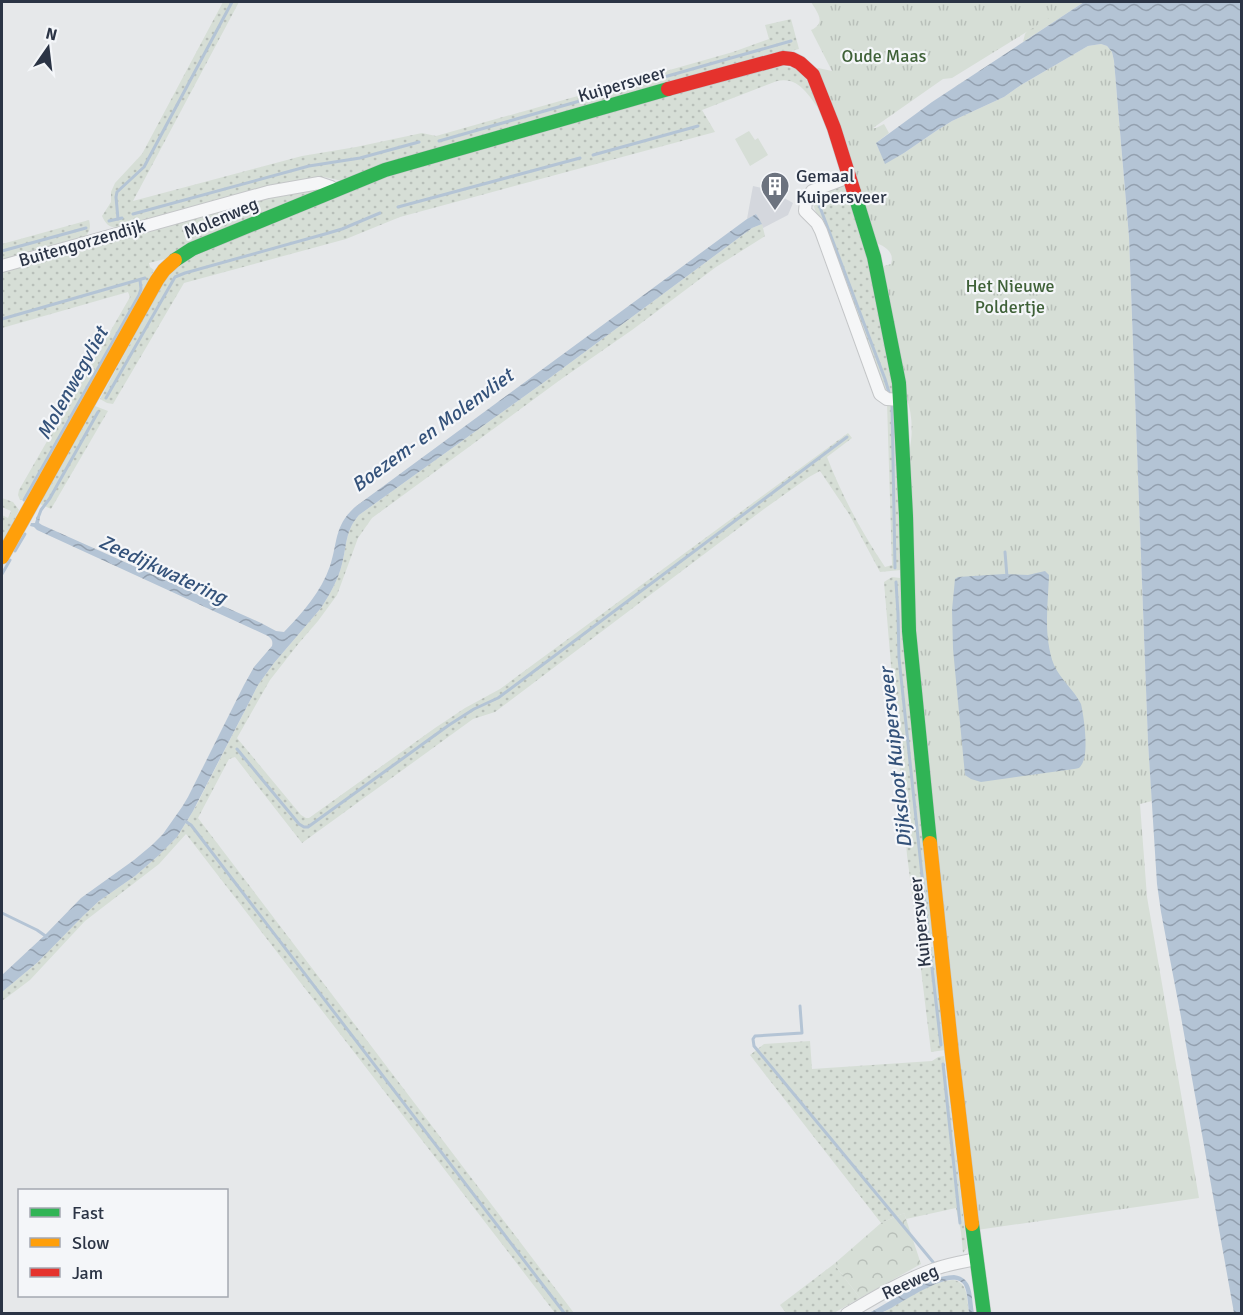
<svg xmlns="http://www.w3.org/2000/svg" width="1243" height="1315" viewBox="0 0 1243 1315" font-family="Signika,sans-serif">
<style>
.built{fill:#d4d7dd}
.grass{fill:url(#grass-dots)}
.forest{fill:url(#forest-crowns)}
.wetland{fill:url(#wetland-marsh)}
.park{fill:url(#park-tufts)}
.pitch{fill:#d6ded6}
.water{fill:url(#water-waves)}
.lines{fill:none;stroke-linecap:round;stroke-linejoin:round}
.stream{stroke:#b4c4d5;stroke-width:3}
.street-casing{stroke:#c4c6c8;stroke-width:14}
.fast-casing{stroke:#c4c6c8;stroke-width:15}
.slow-casing{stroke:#c4c6c8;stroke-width:15}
.jam-casing{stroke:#c4c6c8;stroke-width:15}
.street{stroke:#f5f6f7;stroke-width:12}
.fast{stroke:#30b455;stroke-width:14}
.slow{stroke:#ff9f0a;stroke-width:14}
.jam{stroke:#e5322d;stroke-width:14}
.labels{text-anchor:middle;stroke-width:4.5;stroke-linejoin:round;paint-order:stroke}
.park-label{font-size:18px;fill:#3f6138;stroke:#f4f6f9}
.street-label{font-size:18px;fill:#2b3445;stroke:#f4f6f9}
.poi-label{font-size:18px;fill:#2b3445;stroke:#f4f6f9;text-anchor:start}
.water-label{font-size:20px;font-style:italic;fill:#34527a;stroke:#f4f6f9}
</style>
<defs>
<pattern id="grass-dots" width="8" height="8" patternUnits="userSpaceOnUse" patternTransform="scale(1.5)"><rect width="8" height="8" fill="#d6ded6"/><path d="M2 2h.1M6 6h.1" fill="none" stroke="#b8bfb9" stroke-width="1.8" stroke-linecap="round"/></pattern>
<pattern id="forest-crowns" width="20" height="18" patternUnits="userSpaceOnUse" patternTransform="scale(1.5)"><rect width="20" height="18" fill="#d6ded6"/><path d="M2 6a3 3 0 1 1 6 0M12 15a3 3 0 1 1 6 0" fill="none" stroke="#b8bfb9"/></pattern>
<pattern id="wetland-marsh" width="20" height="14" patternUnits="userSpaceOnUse" patternTransform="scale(1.5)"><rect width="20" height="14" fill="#d6ded6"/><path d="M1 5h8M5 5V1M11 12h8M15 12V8" fill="none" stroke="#b8bfb9"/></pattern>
<pattern id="park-tufts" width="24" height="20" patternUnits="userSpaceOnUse" patternTransform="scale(1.5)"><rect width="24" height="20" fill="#d6ded6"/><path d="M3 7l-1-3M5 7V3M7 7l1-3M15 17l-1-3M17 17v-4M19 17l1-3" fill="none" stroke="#b8bfb9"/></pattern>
<pattern id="water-waves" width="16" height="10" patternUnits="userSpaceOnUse" patternTransform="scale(1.5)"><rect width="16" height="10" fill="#b4c4d5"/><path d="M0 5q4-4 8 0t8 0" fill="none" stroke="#93a0af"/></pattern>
</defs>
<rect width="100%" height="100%" fill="#e6e8ea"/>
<!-- built -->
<polygon class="built" points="753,186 770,190 793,203 788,215 763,228 756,214 747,219"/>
<!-- grass -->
<g class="grass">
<path d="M 223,2 L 239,2 L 133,201 L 302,156 L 356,147 L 422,133 L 436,136 L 733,52 L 769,39 L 765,25 L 791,19 L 799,49 L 742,64 L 342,181 L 324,177 L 308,178 L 118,228 C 109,228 105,223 102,216 L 111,202 L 111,192 L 115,183 L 142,154 Z"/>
<path d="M 774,64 L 802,70 L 822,113 C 809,97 800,76 777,81 L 702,110 L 715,132 L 400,217 L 346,239 L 184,283 L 113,404 L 107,403 L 100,399 L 172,266 L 377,178 Z"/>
<path d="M 844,185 L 870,264 L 895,394 L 886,394 C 868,343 850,293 830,243 C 825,230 812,209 812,196 Z"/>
<path d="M 318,188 L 318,193 L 165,259 L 149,263 L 150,267 L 154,270 L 27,500 L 20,500 L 18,495 L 19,490 L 130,297 L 128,292 L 2,328 L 2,270 L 134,234 C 151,234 166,224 182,219 C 227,205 273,197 318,188 Z"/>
<path d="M 89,220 C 91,228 90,231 84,238 L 2,262 L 2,244 Z"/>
<path d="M 762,224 L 765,236 L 716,267 L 632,330 L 560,380 L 372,518 L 358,538 L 337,595 L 318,621 L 299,643 L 270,680 L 237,738 L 301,815 L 306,818 L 309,818 L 435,728 L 465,708 L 500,689 L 848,433 L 852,438 L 827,457 C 842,496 862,533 885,567 L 892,565 L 887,403 L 894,402 L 901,570 L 880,572 L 849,514 L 820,471 L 809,477 L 764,509 L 495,712 L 473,719 L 302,843 L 235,757 L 229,759 L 198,818 L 574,1313 L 555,1313 L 186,834 L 159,864 L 85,921 L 30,980 L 2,1001 L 2,992 L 38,962 L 83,916 L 99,901 L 135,876 L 158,856 L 177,837 L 196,806 L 258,685 L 274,663 L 321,608 C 330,594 338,580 342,564 C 347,545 345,531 359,515 L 547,380 L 752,228 Z"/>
<polygon points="95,406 108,411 51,509 40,504"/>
<polygon points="2,498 13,502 19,510 2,547 2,515 8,518 11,511 2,507"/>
<polygon points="892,577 900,578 933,933 928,937 917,933 907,855 884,582"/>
<polygon points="923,947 933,947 945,1050 931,1052 919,953 921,949"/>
<polygon points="810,1041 812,1069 932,1061 938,1057 944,1056 967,1248 963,1253 961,1232 956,1208 906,1219 904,1213 881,1223 750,1055 764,1044"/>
<polygon points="834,1264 860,1298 834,1313 786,1313 780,1305"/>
<path d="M 953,1280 C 969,1282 967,1301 969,1313 L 881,1314 C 903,1301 927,1282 953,1280 Z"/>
</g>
<!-- forest -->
<polygon class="forest" points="904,1213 921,1264 860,1298 834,1264 881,1223"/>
<!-- wetland -->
<polygon class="wetland" points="1049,2 1084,2 1023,42 1025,34"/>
<!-- park -->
<path class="park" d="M 811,2 L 1075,2 L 952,78 L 943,79 L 873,128 L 876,128 L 884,124 L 889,133 L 876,143 L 885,163 L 904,153 L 936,131 L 952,121 L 1004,97 L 1021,85 L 1088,46 L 1101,44 L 1107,46 L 1112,52 L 1114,61 L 1129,237 L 1148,742 L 1152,801 L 1140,804 L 1147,897 L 1199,1198 L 977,1230 L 915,651 L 909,453 C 913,435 913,414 906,397 L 883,272 L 884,266 L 891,264 C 895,251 884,246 874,242 L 816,70 L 818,68 L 832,71 L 811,30 C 827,23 817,12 811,2 Z"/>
<!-- pitch -->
<polygon class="pitch" points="749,131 755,140 758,138 768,155 750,166 735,139"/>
<!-- water -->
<g class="water">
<polygon points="1084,2 1241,2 1241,1313 1234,1313 1181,1017 1161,912 1157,884 1148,742 1129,237 1114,61 1112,52 1107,46 1101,44 1088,46 1021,85 1004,97 952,121 936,131 904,153 885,164 876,143 932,102"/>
<path d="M 756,214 L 762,224 L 752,228 L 547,380 L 359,515 C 345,531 347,545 342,564 C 338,580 330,594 321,608 L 274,663 L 258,685 L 193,811 L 177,837 L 158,856 L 135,876 L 99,901 L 83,916 L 38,962 L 2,992 L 2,975 L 45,935 L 81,898 L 134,860 L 152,845 L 163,834 L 182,807 L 188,797 L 244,685 L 254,667 L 272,646 C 273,641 272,639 268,636 L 37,530 L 34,527 L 30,526 L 31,523 L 35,523 L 37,516 L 40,517 L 39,523 L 42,525 L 261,623 L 276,631 L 284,632 C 303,612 321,592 330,566 C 338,542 334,526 355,507 L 747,219 Z"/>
<path d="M 1045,571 L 1049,575 C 1048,605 1043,636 1054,665 C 1061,680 1074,690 1081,704 C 1084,717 1089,753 1082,764 C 1079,769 1079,768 1074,769 L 981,782 L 971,779 L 965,775 L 953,649 L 952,610 L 955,579 L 958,577 L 1004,574 L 1028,575 Z"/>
<path d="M 954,1275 C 974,1278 971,1297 974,1313 L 969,1313 C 968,1305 968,1293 964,1285 C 952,1265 897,1307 883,1312 C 879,1314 874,1313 869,1313 C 894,1300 925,1276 954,1275 Z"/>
</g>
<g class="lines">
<!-- stream -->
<g class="stream">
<polyline points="439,141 791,41"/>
<polyline points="593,155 698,126"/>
<polyline points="818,202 885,379 890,396"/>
<polyline points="398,207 580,158"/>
<polyline points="133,214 309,166 360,158 419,142"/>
<polyline points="118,219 116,197 117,192 144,167 232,2"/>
<polyline points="109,221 122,218"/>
<polyline points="2,251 86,228"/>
<polyline points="2,319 145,278"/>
<polyline points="106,398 175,277 185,273 325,234 342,229 380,213"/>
<polyline points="892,404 895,568"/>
<polyline points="24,500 139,295 141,289 140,280"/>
<polyline points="38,518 41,510 50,498 98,412"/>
<polyline points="15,551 25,534"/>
<polyline points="1005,552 1007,577"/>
<polyline points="2,574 10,560"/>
<polyline points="896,582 898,614 899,658 928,932"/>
<polyline points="237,749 299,824 304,827 308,827 449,725 474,709 498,698 847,437"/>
<polyline points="185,821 191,825 565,1314"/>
<polyline points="2,913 37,930 47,937"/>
<polyline points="930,951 941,1045"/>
<polyline points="800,1006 802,1033 755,1036 753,1039 754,1046 933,1262"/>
<polyline points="943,1064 960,1223"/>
</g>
<!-- street casing -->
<g class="street-casing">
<g id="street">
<polyline points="849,177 812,191 806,201 805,211 817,223 821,231 880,394 887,399 901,400"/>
<polyline points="2,266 268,192 319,183 331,187 335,190"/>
<path d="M 847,1314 C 875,1297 904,1280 935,1269 C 948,1264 962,1262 976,1259"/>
</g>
</g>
<!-- fast casing -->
<g class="fast-casing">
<g id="fast">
<polyline points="854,192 874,257 899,383 906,516 909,631 930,843"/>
<polyline points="175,260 192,249 385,170 668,89"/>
<polyline points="972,1224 984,1314"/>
</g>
</g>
<!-- slow casing -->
<g class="slow-casing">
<g id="slow">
<polyline points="2,557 157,280 164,270 175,260"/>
<polyline points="930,843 952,1054 972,1224"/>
</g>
</g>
<!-- jam casing -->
<g class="jam-casing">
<polyline id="jam" points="668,89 783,58 792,59 800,63 813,75 834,128 854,192"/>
</g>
<!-- street -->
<use href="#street" class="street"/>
<!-- fast -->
<use href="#fast" class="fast"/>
<!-- slow -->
<use href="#slow" class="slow"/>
<!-- jam -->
<use href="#jam" class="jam"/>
</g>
<!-- icons -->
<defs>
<g id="building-pin" transform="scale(1.5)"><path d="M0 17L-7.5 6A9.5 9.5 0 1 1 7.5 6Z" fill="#6c737f" stroke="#f4f6f9"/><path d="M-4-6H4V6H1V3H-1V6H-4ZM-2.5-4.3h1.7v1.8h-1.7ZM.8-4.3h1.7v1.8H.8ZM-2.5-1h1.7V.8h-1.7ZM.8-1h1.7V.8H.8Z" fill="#fff"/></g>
</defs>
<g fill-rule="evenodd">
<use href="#building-pin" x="775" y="186"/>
</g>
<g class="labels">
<!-- park labels -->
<g class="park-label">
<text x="884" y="62">Oude Maas</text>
<text x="1010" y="292">Het Nieuwe<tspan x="1010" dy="21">Poldertje</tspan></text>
</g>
<!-- street labels -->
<g class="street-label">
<text transform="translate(622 84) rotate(-16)" y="6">Kuipersveer</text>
<text transform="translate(221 218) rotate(-23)" y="6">Molenweg</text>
<text transform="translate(82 243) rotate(-16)" y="6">Buitengorzendijk</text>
<text transform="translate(920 922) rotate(-96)" y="6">Kuipersveer</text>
<text transform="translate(910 1282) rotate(-25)" y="6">Reeweg</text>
</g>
<!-- poi labels -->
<g class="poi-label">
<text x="796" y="182">Gemaal<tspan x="796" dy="21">Kuipersveer</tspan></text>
</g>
<!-- water labels -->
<g class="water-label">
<text transform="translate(72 383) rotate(-61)" y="7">Molenwegvliet</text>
<text transform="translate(432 430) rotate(-36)" y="7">Boezem- en Molenvliet</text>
<text transform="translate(163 569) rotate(25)" y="7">Zeedijkwatering</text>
<text transform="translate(895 758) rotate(-96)" y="7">Dijksloot Kuipersveer</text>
</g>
</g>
<!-- border -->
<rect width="1243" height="1315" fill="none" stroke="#2b3445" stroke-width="6"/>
<!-- legend -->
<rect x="18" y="1189" width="210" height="108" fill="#f4f6f9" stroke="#a4a8b1" stroke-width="1.5"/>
<rect x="30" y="1208" width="30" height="9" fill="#30b455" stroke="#a4a8b1" stroke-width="1.5"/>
<text x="72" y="1219" font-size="18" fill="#2b3445">Fast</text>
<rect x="30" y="1238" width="30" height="9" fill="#ff9f0a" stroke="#a4a8b1" stroke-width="1.5"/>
<text x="72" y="1249" font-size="18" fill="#2b3445">Slow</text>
<rect x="30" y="1268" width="30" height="9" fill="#e5322d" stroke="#a4a8b1" stroke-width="1.5"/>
<text x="72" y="1279" font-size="18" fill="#2b3445">Jam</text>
<!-- north arrow -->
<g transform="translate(48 48) rotate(14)" stroke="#f4f6f9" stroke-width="4.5" paint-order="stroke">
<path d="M0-4.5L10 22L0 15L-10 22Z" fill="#2b3445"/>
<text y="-9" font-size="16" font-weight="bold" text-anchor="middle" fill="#2b3445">N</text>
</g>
</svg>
